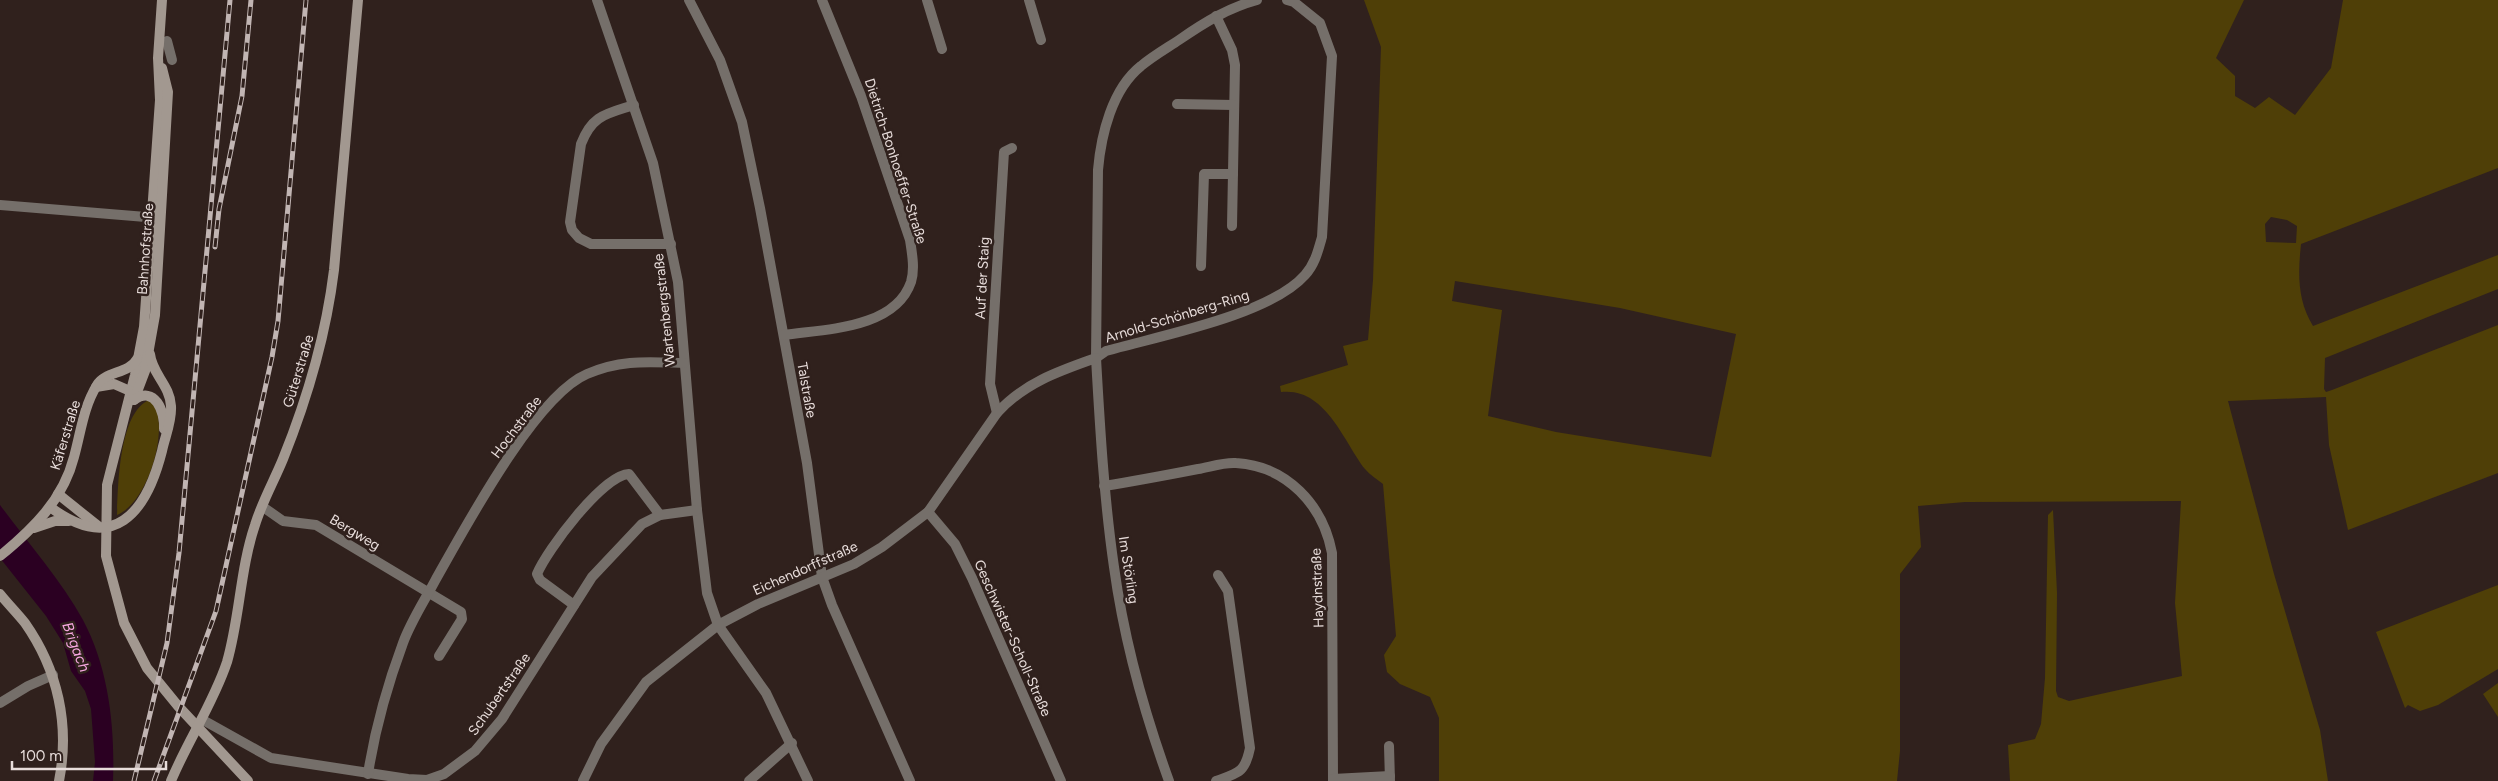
<svg xmlns="http://www.w3.org/2000/svg" width="2498" height="781" viewBox="0 0 2498 781" font-family="Figtree,sans-serif">
<style>
.green{fill:#4f3f07;fill-rule:evenodd}
.water{fill:#2b0022}
.lines{fill:none;stroke-linecap:round;stroke-linejoin:round}
.street{stroke:#756f6a;stroke-width:10}
.secondary{stroke:#a29890;stroke-width:10}
.rail-casing{stroke:#c1b5b3;stroke-width:5}
.rail{stroke:#30211d;stroke-width:3;stroke-dasharray:9;stroke-linecap:butt}
.labels{text-anchor:middle;stroke-width:5;stroke-linejoin:round;paint-order:stroke}
.street-label{font-size:14px;fill:#e8dddb;stroke:#30211d}
.water-label{font-size:15px;font-style:italic;fill:#f5a6df;stroke:#30211d}
</style>
<rect width="100%" height="100%" fill="#30211d"/>
<!-- green -->
<g class="green">
<path d="M 1364,0 L 2244,0 L 2216,58 L 2235,76 L 2235,96 L 2255,108 L 2269,97 L 2295,115 L 2331,68 L 2343,0 L 2498,0 L 2498,168 L 2301,244 C 2298,273 2297,300 2313,326 L 2498,255 L 2498,289 L 2325,358 L 2324,389 L 2326,392 L 2332,390 L 2498,325 L 2498,473 L 2348,530 L 2329,445 L 2326,397 L 2228,401 L 2274,574 L 2320,730 L 2328,781 L 2010,781 L 2008,745 L 2035,739 L 2041,724 L 2045,678 L 2048,515 L 2053,510 L 2057,593 L 2056,691 L 2058,697 L 2069,701 L 2182,676 L 2175,603 L 2181,501 L 1965,502 L 1918,506 L 1921,547 L 1900,574 L 1900,751 L 1897,781 L 1439,781 L 1439,718 L 1430,697 L 1400,684 L 1387,672 L 1384,655 L 1396,636 L 1383,484 C 1377,479 1370,475 1365,469 C 1343,440 1325,387 1281,392 L 1280,386 L 1348,365 L 1343,346 L 1368,340 L 1373,280 L 1381,47 ZM 2271,217 L 2287,220 L 2297,226 L 2296,243 L 2266,242 L 2265,224 ZM 1455,281 L 1620,308 L 1736,334 L 1711,457 L 1556,432 L 1488,416 L 1502,310 L 1452,301 Z"/>
<path d="M 147,401 L 154,402 C 169,432 148,502 117,515 C 118,486 119,416 147,401 Z"/>
<polygon points="2498,585 2498,669 2438,705 2420,711 2408,705 2405,708 2376,632"/>
<polygon points="2498,683 2498,717 2483,694"/>
</g>
<!-- water -->
<path class="water" d="M 0,505 C 28,543 61,580 83,620 C 109,669 115,727 113,781 L 93,781 L 95,762 L 91,709 L 85,691 L 71,671 L 63,643 L 46,616 L 0,558 Z"/>
<g class="lines">
<!-- street -->
<g class="street">
<polyline points="597,0 653,163 678,282 697,510 707,593 718,625 766,693 808,781"/>
<polyline points="689,0 720,60 742,122 760,208 807,463 822,577 832,605 910,781"/>
<polyline points="927,0 942,49"/>
<polyline points="1029,0 1041,40"/>
<path d="M 1257,0 C 1228,8 1205,22 1179,40 C 1167,48 1153,56 1141,66 C 1112,89 1101,135 1098,170 L 1096,358 L 1106,351 C 1159,336 1270,315 1305,275 C 1315,264 1318,251 1322,237 L 1332,56 L 1320,23 L 1294,2 L 1287,0"/>
<polyline points="1216,16 1232,50 1235,65 1232,226"/>
<polyline points="167,41 172,60"/>
<polyline points="1177,104 1234,105"/>
<path d="M 634,105 C 606,114 592,115 581,144 L 570,222 L 572,230 L 579,238 L 591,244 L 671,244"/>
<polyline points="0,205 158,218"/>
<polyline points="1201,266 1204,174 1233,174"/>
<path d="M 784,335 C 825,329 895,329 911,282 C 915,269 912,253 910,240 L 861,96 L 822,0"/>
<polyline points="997,413 990,384 1004,152 1012,148"/>
<path d="M 1104,486 C 1135,481 1167,475 1198,469 C 1210,467 1224,462 1236,463 C 1287,466 1323,505 1332,553 L 1333,781"/>
<polyline points="263,507 283,521 316,525 461,612 462,619 439,656"/>
<polyline points="928,512 955,544 972,578 1061,781"/>
<path d="M 574,605 L 540,580 L 537,574 C 547,550 603,475 629,474 L 660,515"/>
<polyline points="0,703 28,686 53,675"/>
<polyline points="203,720 271,758 408,779 427,780 444,774 475,751 502,719 592,577 642,524 660,515 697,510"/>
<polyline points="1389,746 1390,781"/>
<path d="M 368,774 C 375,729 387,686 403,643 C 411,621 425,600 436,579 C 465,528 535,396 587,374 C 621,359 649,362 684,363"/>
<polyline points="1333,779 1390,776"/>
<path d="M 583,781 L 601,744 L 646,682 L 718,625 L 758,604 L 854,564 L 882,547 L 928,512 L 997,413 C 1024,383 1059,371 1096,358 C 1100,428 1104,498 1114,567 C 1124,640 1144,712 1169,781"/>
<polyline points="749,781 792,743"/>
<path d="M 1216,781 C 1238,773 1245,773 1250,748 L 1228,591 L 1218,575"/>
</g>
<!-- secondary -->
<g class="secondary">
<polyline points="162,0 158,58 160,100 144,327 135,375 107,485 106,556 124,623 147,668 178,706 248,781"/>
<polyline points="96,387 114,384 130,391"/>
<polyline points="134,400 145,371 155,315 168,92 162,68"/>
<path d="M 134,400 C 155,385 165,412 164,429"/>
<polyline points="58,494 98,526"/>
<path d="M 50,507 C 113,554 146,514 162,451 C 165,436 172,422 171,406 C 170,385 152,374 150,354"/>
<polyline points="34,528 55,521 69,521"/>
<path d="M 0,556 C 33,529 63,500 74,457 C 81,432 83,408 97,385 C 105,371 129,374 137,359"/>
<path d="M 0,594 C 8,604 17,613 25,623 C 58,670 70,725 59,781"/>
<path d="M 171,781 C 188,740 213,704 227,662 C 240,617 240,569 255,525 C 262,502 274,481 283,459 C 308,397 326,335 334,270 L 358,0"/>
</g>
<!-- rail casing -->
<g class="rail-casing">
<g id="rail">
<polyline points="215,247 219,209 242,96 251,0"/>
<polyline points="134,781 167,643 179,553 230,0"/>
<polyline points="154,781 216,611 272,357 278,321 306,0"/>
</g>
</g>
<!-- rail -->
<use href="#rail" class="rail"/>
</g>
<g class="labels">
<!-- street labels -->
<g class="street-label">
<text transform="translate(896 161) rotate(72)" y="5">Dietrich-Bonhoeffer-Straße</text>
<text transform="translate(145 249) rotate(-86)" y="5">Bahnhofstraße</text>
<text transform="translate(982 278) rotate(-87)" y="5">Auf der Staig</text>
<text transform="translate(664 310) rotate(-96)" y="5">Wartenbergstraße</text>
<text transform="translate(1177 316) rotate(-17)" y="5">Arnold-Schönberg-Ring</text>
<text transform="translate(298 371) rotate(-73)" y="5">Güterstraße</text>
<text transform="translate(807 390) rotate(80)" y="5">Talstraße</text>
<text transform="translate(516 427) rotate(-53)" y="5">Hochstraße</text>
<text transform="translate(65 435) rotate(-73)" y="5">Käferstraße</text>
<text transform="translate(355 532) rotate(31)" y="5">Bergweg</text>
<text transform="translate(805 568) rotate(-24)" y="5">Eichendorffstraße</text>
<text transform="translate(1129 570) rotate(81)" y="5">Im Störling</text>
<text transform="translate(1317 588) rotate(-92)" y="5">Haydnstraße</text>
<text transform="translate(1013 638) rotate(66)" y="5">Geschwister-Scholl-Straße</text>
<text transform="translate(499 694) rotate(-55)" y="5">Schubertstraße</text>
</g>
<!-- water labels -->
<g class="water-label">
<text transform="translate(76 647) rotate(69)" y="5">Brigach</text>
</g>
</g>
<!-- scale -->
<path d="M12 761v8h154v-8" fill="none" stroke="#e8dddb" stroke-width="2.5"/>
<text x="20" y="761" font-size="15" fill="#e8dddb" stroke="#30211d" stroke-width="4" paint-order="stroke">100 m</text>
</svg>
